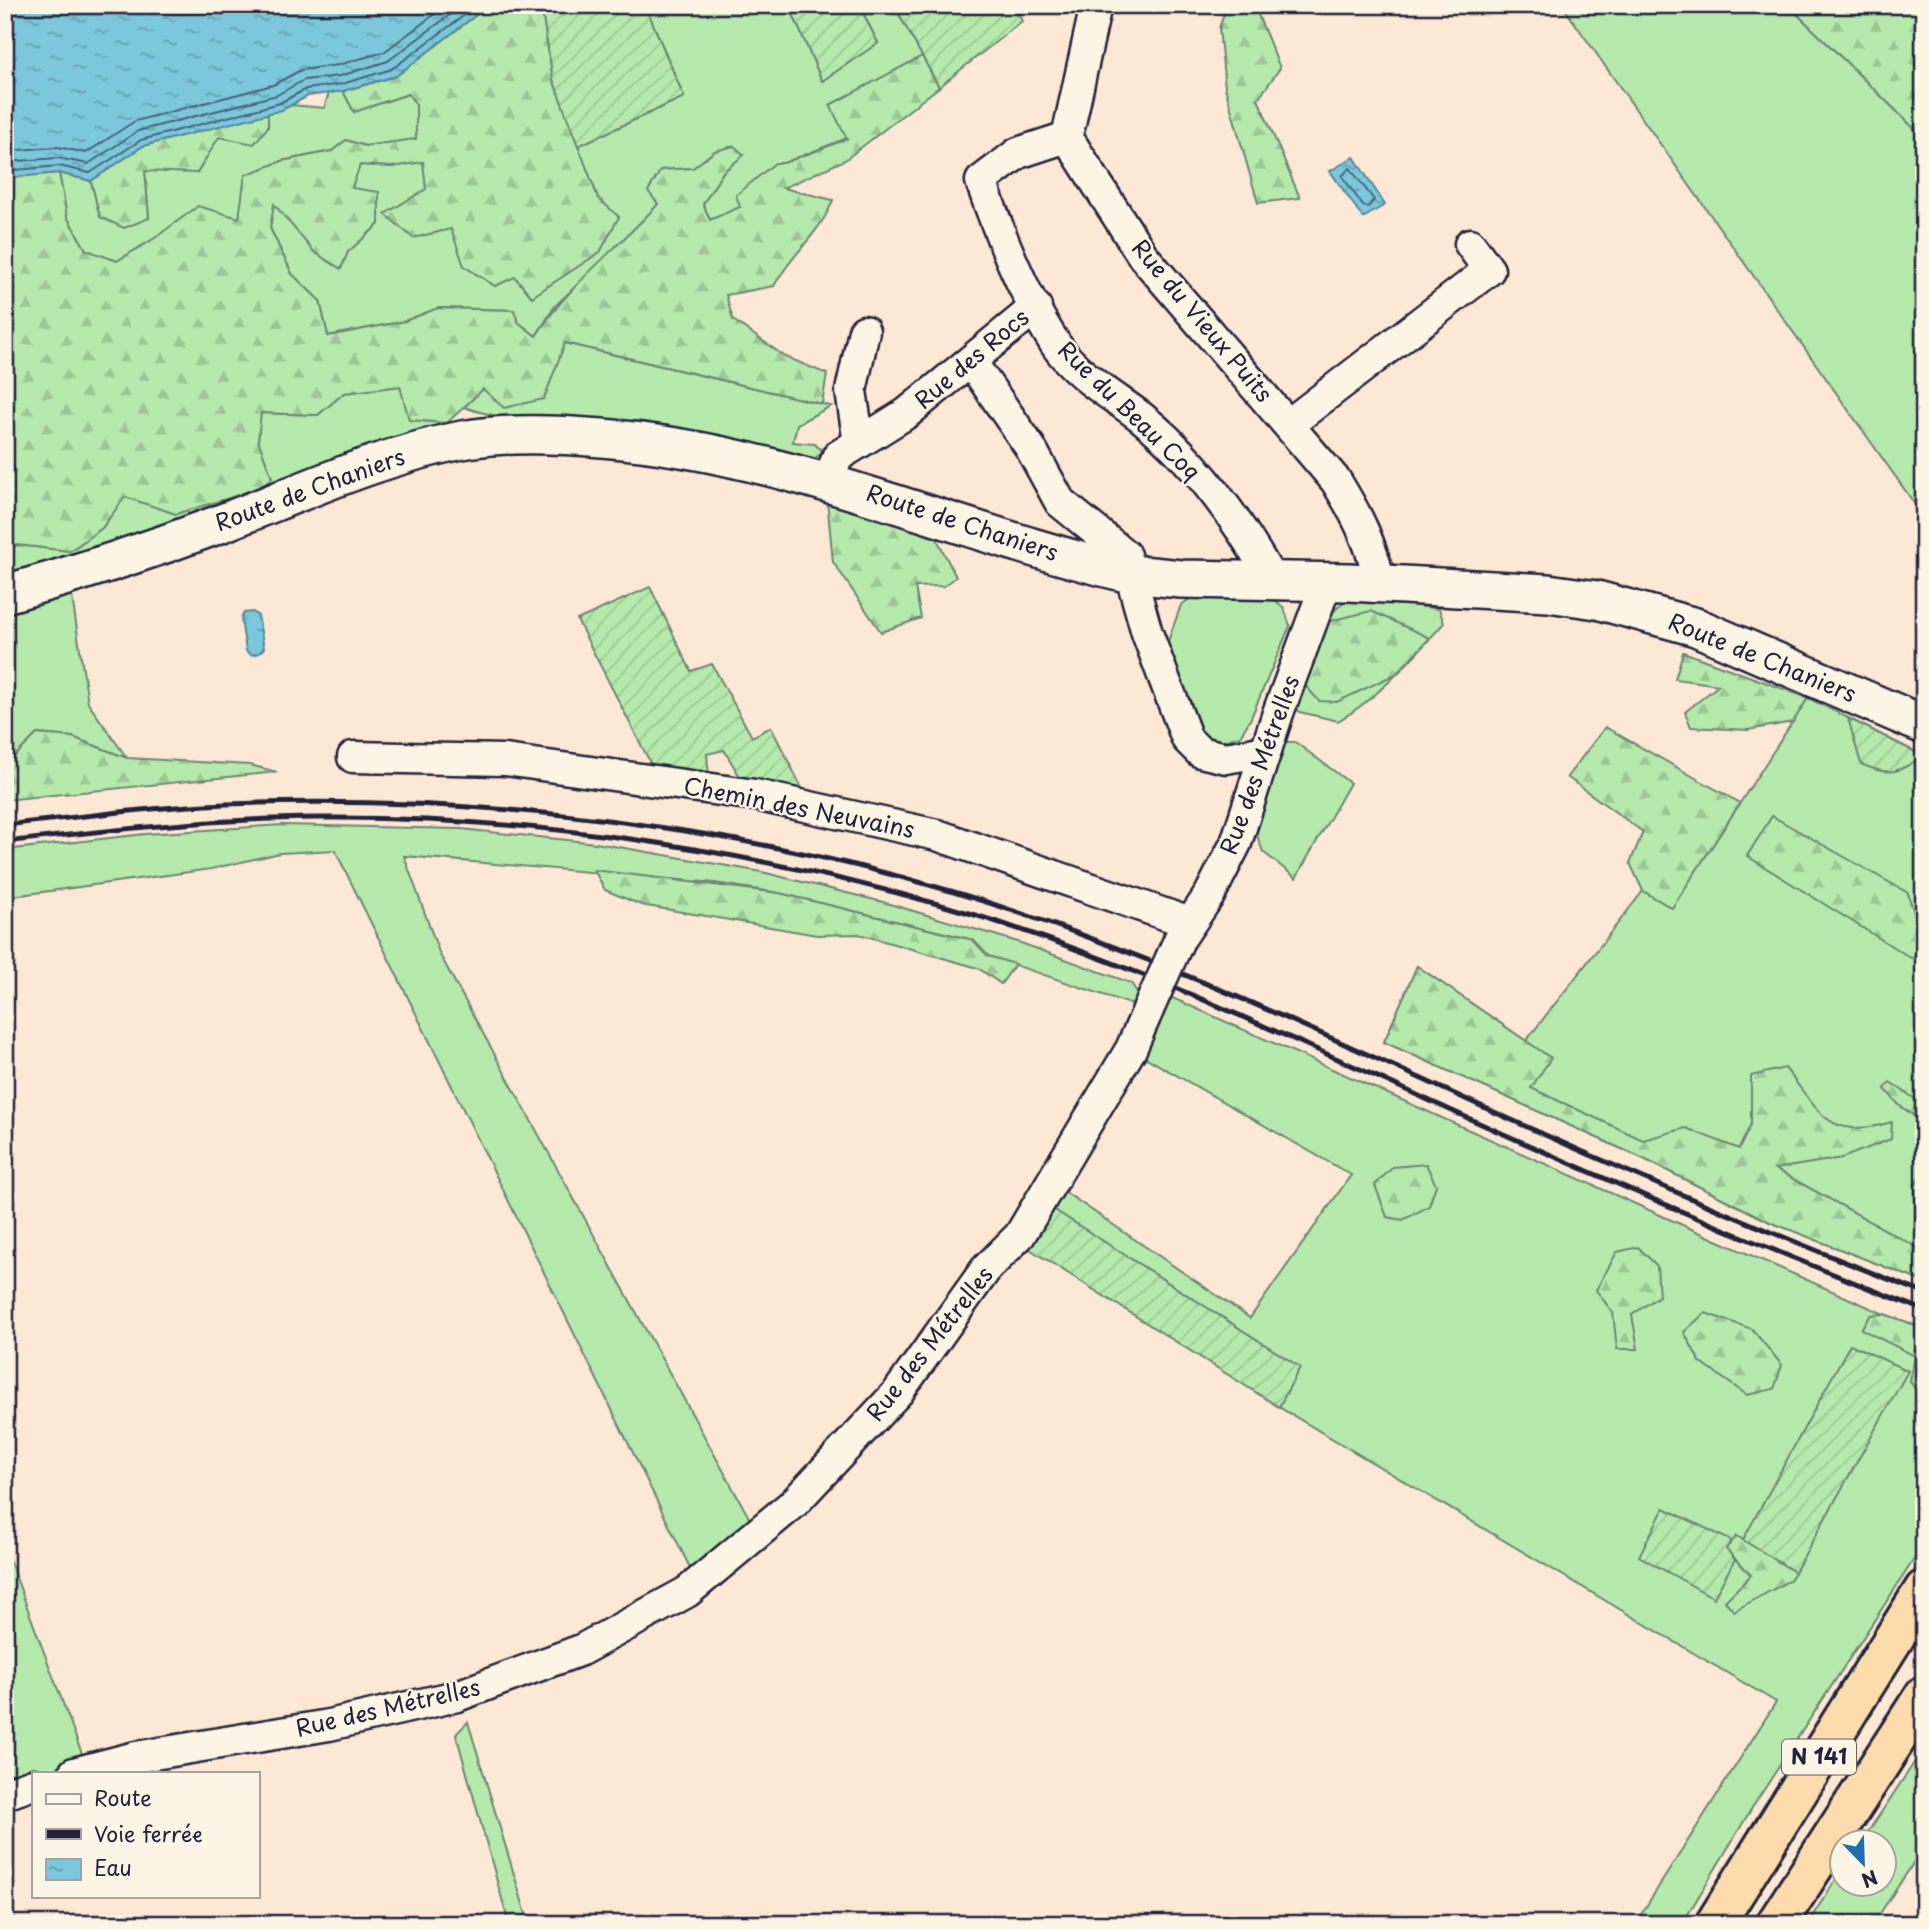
<svg xmlns="http://www.w3.org/2000/svg" width="1929" height="1929" viewBox="0 0 1929 1929" font-family="'Playpen Sans',sans-serif">
<style>
.grass{fill:#b5eaac;stroke:#6c8674;stroke-width:2}
.forest{fill:url(#forest-firs);stroke:#6c8674;stroke-width:2}
.garden{fill:url(#garden-furrows);stroke:#6c8674;stroke-width:2}
.water{fill:url(#water-ripples);stroke:#58859b;stroke-width:2}
.lines{fill:none;stroke-linecap:round;stroke-linejoin:round}
.shore{stroke:#46647b;stroke-width:2}
.minor-casing{stroke:#22223b;stroke-width:35}
.tertiary-casing{stroke:#22223b;stroke-width:42}
.trunk-casing{stroke:#22223b;stroke-width:44}
.minor{stroke:#fcf5e5;stroke-width:30}
.tertiary{stroke:#fcf5e5;stroke-width:37}
.trunk{stroke:#fcdcac;stroke-width:38}
.rail{stroke:#22223b;stroke-width:5}
.minor-bridge-casing{stroke:#22223b;stroke-width:35;stroke-linecap:butt}
.minor-bridge{stroke:#fcf5e5;stroke-width:30}
.labels{text-anchor:middle;stroke-width:5;stroke-linejoin:round;paint-order:stroke}
.shield{fill:#fcf5e5;stroke:#63616e;stroke-width:2}
.shield-label{font-size:21px;font-weight:bold;fill:#22223b}
.street-label{font-size:23px;fill:#22223b;stroke:#fcf5e5}
</style>
<defs>
<pattern id="forest-firs" width="22" height="20" patternUnits="userSpaceOnUse" patternTransform="scale(1.75)"><rect width="22" height="20" fill="#b5eaac"/><path d="M5 1l3.5 6h-7zM16 11l3.5 6h-7z" fill="#9bc895"/></pattern>
<pattern id="garden-furrows" width="10" height="10" patternUnits="userSpaceOnUse" patternTransform="scale(1.75)"><rect width="10" height="10" fill="#b5eaac"/><path d="M-1 1l2-2M0 10L10 0M9 11l2-2" fill="none" stroke="#9bc895"/></pattern>
<pattern id="water-ripples" width="26" height="14" patternUnits="userSpaceOnUse" patternTransform="scale(1.75)"><rect width="26" height="14" fill="#7cc7db"/><path d="M2 4q2-2 4 0t4 0M15 11q2-2 4 0t4 0" fill="none" stroke="#65a1b3"/></pattern>
</defs>
<rect width="100%" height="100%" fill="#fce8d4"/>
<filter id="ink" filterUnits="userSpaceOnUse"><feTurbulence type="fractalNoise" baseFrequency=".0143" numOctaves="2"/><feDisplacementMap in="SourceGraphic" scale="14" xChannelSelector="R" yChannelSelector="G"/><feConvolveMatrix kernelMatrix="1 2 1 2 8 2 1 2 1" color-interpolation-filters="sRGB"/></filter>
<g filter="url(#ink)">
<!-- grass -->
<g class="grass">
<polygon points="645,5 789,5 822,81 878,43 859,5 894,5 939,87 831,105 847,138 784,163 775,163 741,207 710,220 703,204 723,172 744,154 715,151 693,168 661,170 659,204 626,239 555,306 536,336 518,322 513,310 438,308 405,321 328,336 320,301 292,274 270,228 274,202 314,252 348,252 379,224 351,188 360,165 392,167 424,161 426,189 386,214 451,228 515,277 532,297 543,288 598,198 578,146 684,97"/>
<polygon points="1562,5 1788,5 1924,138 1924,517"/>
<polygon points="343,91 354,112 408,94 416,104 417,139 365,146 346,140 332,151 282,161 239,218 152,240 117,261 86,250 67,217 59,173 91,181 100,217 149,218 145,171 219,137 268,127 268,112 291,105 324,108 329,93"/>
<path d="M 564,343 L 831,406 L 797,424 L 793,442 L 815,444 L 823,452 L 814,459 C 752,449 692,429 629,422 C 574,416 517,427 464,407 L 483,389 Z"/>
<polygon points="400,386 410,420 447,423 381,444 136,536 5,575 5,548 17,545 70,551 102,528 125,496 176,514 272,478 258,440 260,413 318,415 344,393"/>
<polygon points="71,590 88,703 127,758 72,737 37,734 5,766 5,610"/>
<polygon points="1196,595 1274,599 1284,608 1290,626 1250,720 1240,736 1223,741 1201,737 1166,647 1181,605"/>
<path d="M 1354,597 L 1439,609 L 1444,623 C 1411,659 1381,696 1338,721 L 1300,712 L 1294,707 C 1307,669 1315,613 1354,597 Z"/>
<polygon points="1808,698 1924,756 1924,1282 1770,1222 1642,1158 1384,1042 1417,966 1526,1041 1643,891 1672,908"/>
<polygon points="1288,742 1295,742 1350,783 1296,878 1263,852 1257,835 1255,821 1281,746"/>
<polygon points="282,825 461,829 596,843 762,872 883,902 1018,942 1131,983 1148,1010 988,956 973,940 779,893 715,883 404,856 440,955 758,1534 698,1584 335,850 280,853 211,869 5,897 5,850 145,834"/>
<polygon points="1168,996 1687,1227 1884,1314 1924,1328 1924,1544 1752,1808 1682,1924 1635,1924 1776,1702 1279,1407 1299,1367 1053,1209 1062,1190 1250,1318 1351,1175 1143,1056"/>
<polygon points="5,1548 88,1770 74,1773 33,1773 5,1794"/>
<polygon points="468,1722 529,1924 509,1924 456,1734"/>
<polygon points="1924,1748 1924,1847 1873,1924 1807,1924 1841,1872 1842,1884 1884,1884 1884,1842 1862,1841"/>
</g>
<!-- forest -->
<g class="forest">
<path d="M 489,5 L 541,5 L 553,79 L 598,198 L 619,217 L 600,252 L 532,297 L 515,277 L 495,286 L 464,266 L 451,229 L 413,238 L 385,214 L 426,189 L 423,162 L 392,167 L 360,165 L 352,188 L 379,192 L 379,224 L 348,252 L 341,269 L 314,252 L 274,204 L 270,228 L 292,274 L 320,301 L 328,336 L 405,321 L 438,308 L 514,310 L 518,322 L 536,336 C 568,285 618,248 658,204 L 648,191 L 661,170 L 693,168 L 715,151 L 734,146 L 744,155 L 723,172 L 703,204 L 710,220 L 740,207 L 736,195 L 775,163 L 784,163 L 847,139 L 830,105 L 922,56 L 939,87 L 845,160 L 783,188 L 833,200 C 820,234 792,253 774,286 L 726,295 L 733,320 L 784,356 L 827,374 L 822,404 L 565,343 L 544,399 L 504,408 L 483,389 L 447,423 L 409,420 L 400,386 L 344,393 L 318,415 L 261,413 L 258,440 L 272,478 L 259,489 L 176,514 L 125,497 L 102,528 L 70,551 L 17,545 L 5,548 L 5,178 L 59,173 L 67,217 L 86,250 L 117,261 L 152,240 L 198,206 L 239,218 L 245,175 L 282,161 L 332,151 L 346,140 L 365,146 L 416,139 L 416,104 L 408,94 L 354,112 L 343,91 L 396,76 Z"/>
<polygon points="1224,5 1254,5 1280,68 1258,99 1300,198 1258,203 1225,87 1219,28 1225,11"/>
<polygon points="1788,5 1924,5 1924,138"/>
<polygon points="268,112 268,127 254,144 219,137 197,173 145,171 149,218 124,228 100,217 91,181 143,146"/>
<polygon points="827,500 935,535 956,577 944,586 915,587 921,618 881,632 833,562"/>
<polygon points="1371,611 1430,638 1396,674 1337,702 1319,701 1303,683 1329,621"/>
<polygon points="1683,652 1808,698 1793,722 1748,730 1691,727 1685,712 1719,685 1675,679"/>
<polygon points="1605,727 1740,803 1672,908 1643,891 1630,863 1643,832 1567,777"/>
<polygon points="37,734 72,737 127,758 250,765 277,772 5,800 5,766"/>
<polygon points="1772,816 1908,893 1921,936 1924,936 1924,955 1911,958 1747,856"/>
<polygon points="594,870 779,893 973,940 988,956 1015,964 1001,984 978,968 859,934 817,935 641,905 605,890"/>
<path d="M 1417,966 L 1551,1058 L 1531,1088 L 1643,1140 L 1686,1128 L 1739,1149 L 1751,1124 L 1751,1076 L 1785,1068 C 1822,1114 1827,1141 1892,1122 L 1891,1139 L 1842,1158 L 1775,1169 L 1924,1251 L 1924,1282 L 1770,1222 L 1642,1158 L 1384,1042 Z"/>
<polygon points="1890,1082 1924,1105 1924,1123 1899,1105 1885,1089"/>
<polygon points="1426,1164 1436,1185 1429,1206 1403,1220 1387,1217 1375,1185 1393,1167"/>
<polygon points="1924,1167 1924,1223 1916,1222 1915,1185"/>
<polygon points="1638,1247 1657,1266 1659,1296 1632,1315 1638,1349 1617,1349 1613,1313 1596,1290 1617,1252"/>
<polygon points="1705,1313 1752,1329 1782,1365 1774,1389 1747,1395 1700,1362 1684,1332"/>
<polygon points="1884,1314 1924,1328 1924,1403 1910,1381 1915,1356 1861,1329 1871,1315"/>
<polygon points="1737,1536 1795,1572 1790,1580 1734,1611 1725,1601 1751,1575 1725,1549"/>
</g>
<!-- garden -->
<g class="garden">
<polygon points="541,5 645,5 684,97 578,146 553,79"/>
<polygon points="789,5 859,5 878,43 822,81"/>
<polygon points="894,5 1014,5 1022,21 939,87"/>
<polygon points="650,587 691,671 712,664 752,737 771,727 808,800 745,785 724,750 707,754 709,778 655,772 577,620"/>
<path d="M 1848,718 L 1923,756 C 1897,773 1890,777 1861,764 Z"/>
<polygon points="1053,1209 1300,1367 1279,1407 1028,1248"/>
<polygon points="1850,1344 1908,1371 1795,1572 1743,1540"/>
<polygon points="1664,1508 1732,1541 1726,1549 1735,1559 1714,1598 1639,1556"/>
</g>
<!-- water -->
<g class="water">
<polygon points="5,5 489,5 396,76 343,91 308,96 282,110 143,146 91,181 59,173 5,178"/>
<polygon points="1354,157 1385,205 1363,218 1330,171"/>
<polygon points="253,612 258,616 264,648 259,653 251,655 246,651 241,619 244,613"/>
</g>
<g class="lines">
<!-- shore -->
<g class="shore">
<polyline points="5,151 58,147 86,153 135,121 273,85 301,70 338,65 384,52 447,5"/>
<polyline points="5,162 58,158 88,164 138,131 277,95 304,80 340,76 388,61 463,5"/>
<polygon points="1350,168 1374,200 1368,207 1363,206 1342,176"/>
<polyline points="5,171 59,166 90,173 141,140 280,103 306,89 342,84 392,69 478,5"/>
</g>
<!-- minor casing -->
<g class="minor-casing">
<g id="minor">
<path d="M 1096,5 L 1067,137 L 1143,256 L 1336,481 C 1357,515 1372,544 1380,584"/>
<path d="M 1067,137 L 1018,153 L 981,181 C 1000,236 1024,296 1056,345 C 1077,376 1112,395 1141,417 C 1196,461 1239,521 1273,582"/>
<polyline points="972,363 1030,447 1060,502 1125,555 1147,633 1187,739 1200,752 1226,758 1266,751"/>
<polyline points="1289,424 1489,270 1470,244"/>
<polyline points="859,443 851,391 864,331"/>
<polyline points="828,481 838,456 907,413 1036,307"/>
<polyline points="353,757 505,760 755,795 937,835 1190,923"/>
<polyline points="1179,940 1210,894 1236,843 1278,713 1327,581"/>
<polyline points="74,1773 136,1757 329,1725 457,1696 581,1650 687,1592 794,1503 898,1392 986,1269 1020,1235 1131,1049 1148,1010"/>
<polyline points="5,1794 33,1784"/>
</g>
</g>
<!-- tertiary casing -->
<g class="tertiary-casing">
<path id="tertiary" d="M 5,594 C 77,574 148,551 217,525 C 298,494 376,457 462,440 C 507,432 556,434 602,438 C 787,452 953,532 1131,574 L 1181,579 L 1349,582 L 1548,593 L 1597,600 L 1696,627 L 1924,725"/>
</g>
<!-- trunk casing -->
<g class="trunk-casing">
<g id="trunk">
<polyline points="1715,1924 1924,1590"/>
<polyline points="1776,1924 1924,1696"/>
</g>
</g>
<!-- minor -->
<use href="#minor" class="minor"/>
<!-- tertiary -->
<use href="#tertiary" class="tertiary"/>
<!-- trunk -->
<use href="#trunk" class="trunk"/>
<!-- rail -->
<g class="rail">
<path d="M 5,825 C 79,817 152,807 226,804 C 473,795 718,822 954,892 C 1148,950 1331,1038 1514,1121 C 1650,1182 1786,1240 1924,1293"/>
<path d="M 5,842 C 109,830 212,819 317,818 C 530,816 740,848 945,906 C 1122,957 1291,1038 1459,1114 C 1612,1183 1767,1249 1924,1310"/>
</g>
<!-- minor-bridge casing -->
<g class="minor-bridge-casing">
<polyline id="minor-bridge" points="1148,1010 1179,940"/>
</g>
<!-- minor-bridge -->
<use href="#minor-bridge" class="minor-bridge"/>
</g>
</g>
<g class="labels">
<!-- shield labels -->
<rect class="shield" x="1782" y="1739.5" width="74" height="35" rx="5"/>
<g class="shield-label">
<text x="1819" y="1764">N 141</text>
</g>
<!-- street labels -->
<g class="street-label">
<text transform="translate(1202 321) rotate(50)" y="8">Rue du Vieux Puits</text>
<text transform="translate(972 359) rotate(-40)" y="8">Rue des Rocs</text>
<text transform="translate(1129 411) rotate(44)" y="8">Rue du Beau Coq</text>
<text transform="translate(310 490) rotate(-20)" y="8">Route de Chaniers</text>
<text transform="translate(962 523) rotate(18)" y="8">Route de Chaniers</text>
<text transform="translate(1762 658) rotate(22)" y="8">Route de Chaniers</text>
<text transform="translate(1260 765) rotate(-70)" y="8">Rue des Métrelles</text>
<text transform="translate(799 808) rotate(11)" y="8">Chemin des Neuvains</text>
<text transform="translate(930 1344) rotate(-52)" y="8">Rue des Métrelles</text>
<text transform="translate(388 1708) rotate(-13)" y="8">Rue des Métrelles</text>
</g>
</g>
<!-- margin -->
<rect width="1929" height="1929" fill="none" stroke="#fcf5e5" stroke-width="28"/>
<rect x="14" y="14" width="1901" height="1901" fill="none" stroke="#22223b" stroke-width="2.5" filter="url(#ink)"/>
<!-- legend -->
<rect x="32" y="1772" width="228" height="126" fill="#fcf5e5" stroke="#a5a1a1" stroke-width="2"/>
<rect x="46" y="1794" width="35" height="10" fill="#fcf5e5" stroke="#a5a1a1" stroke-width="2"/>
<text x="94" y="1806" font-size="21" fill="#22223b">Route</text>
<rect x="46" y="1829" width="35" height="10" fill="#22223b" stroke="#a5a1a1" stroke-width="2"/>
<text x="94" y="1842" font-size="21" fill="#22223b">Voie ferrée</text>
<rect x="46" y="1859" width="35" height="21" fill="url(#water-ripples)" stroke="#a5a1a1" stroke-width="2"/>
<text x="94" y="1876" font-size="21" fill="#22223b">Eau</text>
<!-- north arrow -->
<g transform="translate(1863 1863) rotate(157)"><circle r="33" fill="#fcf5e5" stroke="#a5a1a1" stroke-width="2"/>
<path d="M0-5L12 26L0 18L-12 26Z" fill="#1f6fb2"/>
<text y="-10" font-size="19" font-weight="bold" text-anchor="middle" fill="#22223b">N</text>
</g>
</svg>
